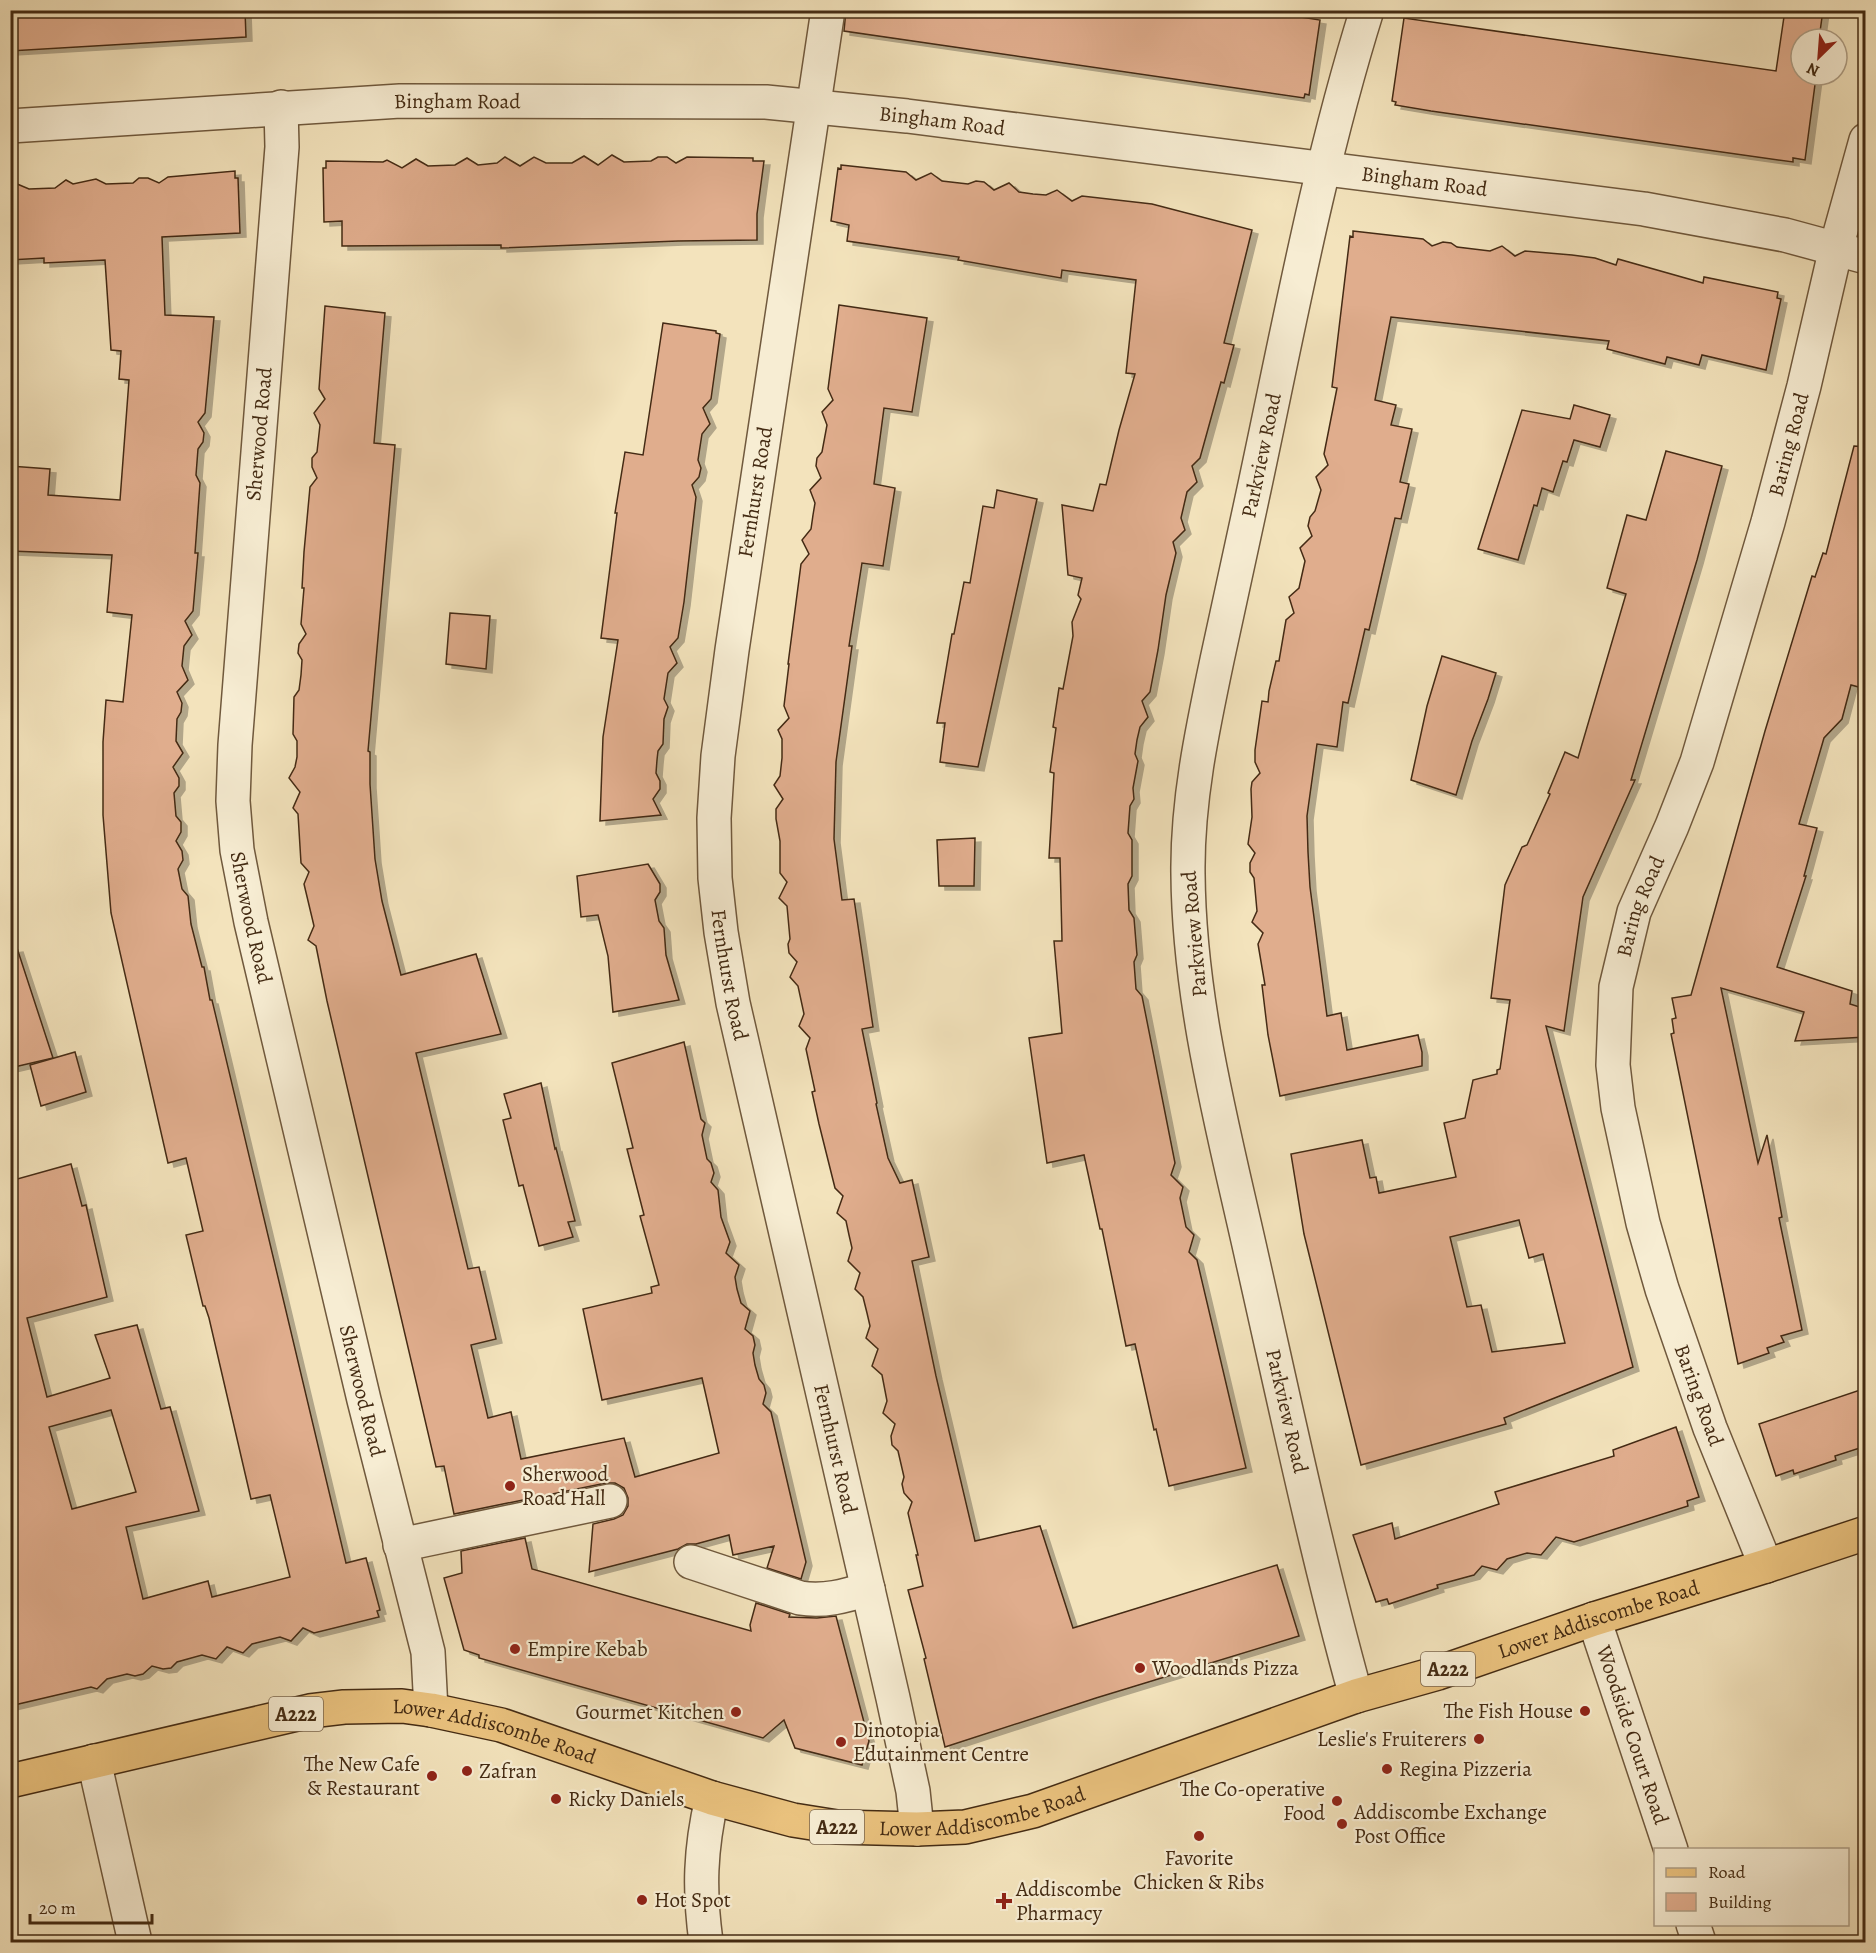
<svg xmlns="http://www.w3.org/2000/svg" width="1876" height="1953" viewBox="0 0 1876 1953" font-family="Alegreya,serif">
<style>
.building{fill:#e0ad8d;stroke:#442b13;stroke-width:1.5;fill-rule:evenodd;filter:url(#shadow)}
.lines{fill:none;stroke-linecap:round;stroke-linejoin:round}
.minor-casing{stroke:#70593d;stroke-width:36}
.major-casing{stroke:#442b13;stroke-width:36}
.minor{stroke:#f7edd3;stroke-width:33}
.major{stroke:#eac27e;stroke-width:33}
.poi-dot{fill:#8f2418;stroke:#f7edd3;stroke-width:2}
.labels{text-anchor:middle;stroke-width:4.5;stroke-linejoin:round;paint-order:stroke}
.shield{fill:#f7edd3;stroke:#7a654d;stroke-width:1.5}
.shield-label{font-size:20px;font-weight:bold;fill:#442b13}
.street-label{font-size:21px;fill:#442b13;stroke:#f7edd3}
.poi-label{font-size:21px;fill:#442b13;stroke:#f7edd3;text-anchor:start}
</style>
<defs>
<filter id="shadow"><feDropShadow dx="6" dy="4" stdDeviation="0" flood-color="#0004"/></filter>
</defs>
<rect width="100%" height="100%" fill="#f3e3bc"/>
<filter id="stains"><feTurbulence type="fractalNoise" baseFrequency=".00333" numOctaves="4"/><feColorMatrix values="0 0 0 0 .2 0 0 0 0 .09 0 0 0 0 .02 0 0 0 .5 -.17"/></filter>
<radialGradient id="worn" r=".72"><stop offset=".6" stop-color="#630" stop-opacity="0"/><stop offset="1" stop-color="#630" stop-opacity=".3"/></radialGradient>
<!-- building -->
<g class="building">
<polygon points="10,10 245,10 246,37 10,51"/>
<polygon points="846,10 1257,10 1320,20 1309,95 1305,94 1304,98 844,31"/>
<polygon points="1785,10 1823,10 1819,39 1801,39 1801,75 1814,75 1816,77 1805,160 1793,158 1793,162 1431,111 1395,105 1396,102 1392,101 1404,18 1776,71"/>
<polygon points="612,155 624,162 651,161 658,157 667,157 676,163 687,157 753,158 753,161 764,161 757,214 757,240 678,241 501,248 501,245 342,246 342,221 324,222 323,168 326,168 326,161 383,162 387,160 402,168 416,159 428,166 455,165 467,158 478,165 497,163 505,157 520,166 534,157 546,163 572,163 584,156 598,165"/>
<polygon points="841,165 906,172 916,180 931,173 942,181 968,184 976,181 984,182 994,190 1009,183 1019,192 1033,194 1046,195 1057,190 1072,201 1082,196 1152,204 1252,230 1224,343 1234,345 1224,383 1221,382 1200,458 1192,466 1197,482 1187,492 1181,518 1185,530 1173,542 1176,553 1166,595 1158,650 1150,692 1142,701 1148,717 1140,727 1137,740 1135,754 1138,761 1133,788 1134,799 1130,806 1128,833 1132,840 1132,876 1128,884 1129,910 1134,918 1137,955 1134,962 1136,989 1142,996 1175,1163 1171,1175 1183,1187 1180,1198 1186,1227 1194,1235 1189,1252 1197,1260 1246,1468 1169,1486 1156,1429 1154,1430 1135,1344 1126,1346 1102,1229 1100,1229 1084,1155 1047,1163 1029,1038 1062,1033 1054,941 1062,941 1060,858 1049,858 1054,773 1050,772 1056,728 1053,727 1059,688 1063,689 1073,636 1072,622 1081,599 1078,595 1082,578 1068,575 1062,505 1093,511 1100,484 1106,485 1119,430 1135,374 1126,373 1136,280 1062,270 1061,278 958,260 959,257 847,241 849,225 831,221 838,168 841,169"/>
<path d="M 235,171 L 235,178 L 238,178 L 240,233 L 162,237 L 165,315 L 214,317 L 205,413 L 198,422 L 204,433 L 203,442 L 198,449 L 196,475 L 200,483 L 195,553 L 198,553 L 193,611 L 185,621 L 192,635 L 184,646 L 182,666 L 188,680 L 177,692 L 182,703 L 181,712 L 177,719 L 176,741 L 183,753 L 173,767 L 179,778 L 179,786 L 174,793 L 176,816 L 181,822 L 181,832 L 176,841 L 182,851 L 183,860 L 178,869 L 182,889 L 188,896 L 191,924 L 202,967 L 204,967 L 210,1000 L 212,1000 L 346,1563 L 366,1558 L 380,1610 L 377,1611 L 379,1617 L 314,1633 L 303,1628 L 291,1641 L 280,1637 L 252,1644 L 243,1653 L 227,1647 L 216,1659 L 202,1655 L 177,1662 L 171,1668 L 163,1669 L 152,1666 L 143,1674 L 135,1676 L 127,1674 L 107,1679 L 97,1689 L 91,1687 L 10,1706 L 10,1181 L 71,1164 L 82,1206 L 86,1205 L 107,1297 L 27,1318 L 47,1397 L 110,1378 L 95,1335 L 137,1325 L 161,1409 L 170,1407 L 199,1511 L 126,1527 L 143,1599 L 208,1581 L 212,1597 L 290,1577 L 270,1495 L 251,1499 L 209,1318 L 205,1306 L 203,1306 L 186,1235 L 203,1231 L 186,1158 L 168,1163 L 111,913 L 103,815 L 103,742 L 106,700 L 123,702 L 132,615 L 107,612 L 112,555 L 10,551 L 10,466 L 50,469 L 48,495 L 120,500 L 129,380 L 119,379 L 121,351 L 111,350 L 105,260 L 44,263 L 44,258 L 10,260 L 10,181 L 29,189 L 55,188 L 66,180 L 73,184 L 96,179 L 106,184 L 133,183 L 139,178 L 148,178 L 159,183 L 168,177 ZM 111,1410 L 136,1492 L 72,1509 L 49,1427 Z"/>
<polygon points="1353,231 1423,239 1432,246 1443,242 1451,243 1457,247 1490,251 1502,246 1515,256 1525,251 1572,255 1595,258 1616,265 1618,259 1703,283 1704,277 1778,292 1777,298 1781,299 1766,370 1702,355 1699,365 1667,357 1665,364 1607,349 1609,341 1391,317 1375,400 1396,405 1391,425 1412,429 1400,482 1409,484 1401,519 1395,518 1369,630 1365,629 1348,703 1343,702 1337,747 1317,744 1307,816 1308,852 1310,887 1327,1016 1341,1013 1347,1050 1418,1035 1422,1052 1422,1066 1280,1096 1268,1035 1262,985 1265,985 1258,944 1263,933 1252,922 1257,911 1254,878 1250,872 1250,863 1255,853 1248,844 1252,817 1251,789 1252,782 1260,773 1255,762 1255,750 1262,701 1268,702 1269,691 1276,661 1279,661 1286,620 1294,613 1289,597 1299,588 1305,561 1300,548 1312,536 1308,526 1310,517 1315,511 1321,490 1316,477 1328,465 1324,454 1337,388 1332,387 1350,236 1353,237"/>
<polygon points="839,305 927,318 912,412 884,408 874,484 895,488 883,566 862,563 849,646 852,646 836,762 834,839 842,900 854,899 873,1027 862,1029 877,1103 876,1104 888,1158 900,1183 912,1180 929,1257 912,1261 936,1376 975,1541 1040,1526 1073,1628 1277,1565 1299,1636 1096,1698 945,1747 924,1659 926,1658 908,1590 923,1586 916,1555 918,1555 908,1513 912,1502 904,1493 902,1484 904,1477 898,1451 892,1445 891,1436 895,1424 883,1413 887,1401 882,1375 872,1366 878,1349 866,1338 870,1326 867,1313 863,1297 855,1289 860,1273 848,1261 852,1248 849,1235 846,1221 837,1213 843,1196 835,1188 819,1124 812,1092 815,1091 806,1049 810,1038 799,1026 804,1014 798,986 790,977 797,962 789,953 788,944 790,939 787,906 779,898 787,882 780,873 780,841 776,819 776,809 783,799 774,785 780,776 782,758 782,739 778,730 789,718 784,706 789,664 788,664 801,564 809,554 802,540 811,529 813,515 815,503 810,490 821,478 816,466 817,458 822,452 827,425 822,412 833,400 828,389"/>
<polygon points="325,306 385,313 374,443 395,445 368,751 370,752 370,784 375,859 382,901 401,975 476,954 501,1034 416,1053 468,1269 479,1267 496,1339 471,1345 488,1418 511,1412 521,1459 624,1438 635,1477 719,1453 702,1378 602,1400 583,1309 652,1293 651,1287 659,1285 640,1216 644,1215 627,1149 633,1148 612,1063 684,1042 701,1119 705,1123 702,1135 707,1159 711,1163 714,1173 711,1182 718,1190 721,1217 730,1242 726,1253 739,1265 735,1277 737,1289 741,1303 750,1311 745,1329 753,1336 755,1345 753,1353 755,1365 759,1379 764,1385 766,1393 763,1404 771,1412 806,1562 801,1579 767,1568 774,1546 733,1555 729,1535 696,1544 687,1544 678,1549 589,1572 593,1524 614,1519 623,1515 628,1506 628,1498 624,1488 615,1483 606,1483 454,1514 444,1466 436,1467 327,1001 316,946 308,940 314,926 304,884 309,872 301,863 298,814 293,808 300,792 289,778 295,767 297,757 297,741 293,734 294,697 299,690 301,675 302,660 298,653 299,644 306,634 301,624 304,588 302,588 304,552 310,487 317,478 312,467 312,458 317,452 320,425 314,413 325,399 319,389"/>
<polygon points="663,323 716,331 716,333 720,334 711,399 703,408 710,424 702,434 698,460 701,468 699,477 692,485 696,497 684,602 678,638 670,647 677,663 668,673 664,699 668,707 664,719 663,744 658,751 657,760 656,773 660,781 660,789 653,799 661,815 600,821 603,737 618,640 601,638 617,513 615,513 625,452 643,455"/>
<polygon points="1574,405 1610,415 1600,447 1574,440 1567,462 1563,461 1553,492 1542,488 1537,506 1534,505 1518,560 1478,549 1522,410 1570,419"/>
<polygon points="1854,446 1866,447 1866,689 1851,685 1842,719 1824,738 1799,824 1817,828 1804,876 1806,876 1777,967 1852,991 1850,1004 1866,1009 1866,1037 1795,1041 1804,1012 1721,988 1758,1163 1767,1135 1782,1217 1779,1218 1802,1330 1781,1336 1784,1342 1767,1348 1769,1353 1738,1364 1671,1034 1674,1033 1672,1019 1676,1018 1672,998 1691,995 1765,731 1812,576 1815,577 1823,553 1826,554"/>
<path d="M 1666,451 L 1722,466 L 1697,560 L 1631,780 L 1635,780 L 1583,897 L 1564,1031 L 1546,1026 L 1633,1367 L 1504,1418 L 1506,1424 L 1361,1465 L 1304,1234 L 1291,1154 L 1362,1140 L 1370,1178 L 1376,1177 L 1379,1193 L 1456,1177 L 1444,1123 L 1465,1118 L 1473,1080 L 1497,1074 L 1497,1070 L 1500,1069 L 1510,1000 L 1491,998 L 1505,885 L 1522,847 L 1527,845 L 1550,794 L 1548,793 L 1565,752 L 1578,758 L 1626,594 L 1607,588 L 1627,515 L 1646,520 ZM 1519,1220 L 1529,1258 L 1543,1254 L 1565,1343 L 1492,1352 L 1481,1305 L 1467,1307 L 1450,1237 Z"/>
<polygon points="997,490 1037,499 978,767 940,762 945,723 937,723 952,634 954,634 964,582 970,583 983,506 994,508"/>
<polygon points="450,613 490,616 486,669 446,664"/>
<polygon points="1442,656 1496,673 1488,699 1472,741 1456,795 1411,780 1427,706"/>
<polygon points="975,838 974,886 939,886 937,840"/>
<polygon points="648,864 660,884 660,892 655,900 659,921 664,928 666,955 679,1000 613,1012 608,956 598,915 581,917 577,876"/>
<polygon points="17,948 53,1058 10,1068 10,949"/>
<polygon points="75,1052 86,1092 41,1106 30,1065"/>
<polygon points="541,1083 555,1149 556,1148 575,1221 568,1222 573,1237 539,1246 523,1185 519,1186 503,1120 511,1118 504,1094"/>
<polygon points="1866,1388 1866,1446 1835,1456 1836,1460 1794,1474 1793,1470 1776,1476 1759,1424"/>
<polygon points="1676,1427 1699,1497 1687,1501 1688,1506 1574,1542 1556,1537 1541,1555 1527,1553 1507,1559 1497,1570 1482,1566 1474,1575 1437,1585 1438,1588 1389,1604 1387,1599 1376,1602 1353,1535 1392,1523 1395,1539 1499,1504 1495,1492 1614,1456 1613,1450"/>
<polygon points="525,1538 532,1569 751,1631 750,1625 756,1603 790,1614 789,1617 817,1618 836,1616 869,1741 862,1765 795,1748 784,1720 763,1738 479,1658 479,1655 464,1650 444,1578 462,1573 461,1551"/>
</g>
<g class="lines">
<!-- minor casing -->
<g class="minor-casing">
<g id="minor">
<path id="s1" d="M 828,10 L 732,650 L 718,756 L 714,818 L 715,878 L 721,932 L 733,1003 L 893,1698 L 913,1791 L 917,1829"/>
<path id="s2" d="M 281,107 L 282,147 L 235,745 L 233,801 L 237,850 L 251,922 L 364,1400 L 428,1652 L 431,1710"/>
<path id="s3" d="M 10,126 L 400,101 L 766,102 L 907,116 L 1644,209 L 1785,235 L 1866,257"/>
<polyline points="400,1545 610,1501"/>
<path d="M 691,1562 L 800,1598 C 824,1602 845,1596 868,1589"/>
<path id="s4" d="M 1766,1566 L 1710,1428 L 1662,1289 L 1643,1223 L 1618,1108 L 1613,1065 L 1616,987 L 1634,912 L 1672,826 L 1697,762 L 1768,522 L 1804,386 L 1836,248 L 1866,140"/>
<path id="s5" d="M 1594,1619 L 1671,1850"/>
<path id="s6" d="M 1356,1696 C 1316,1552 1285,1404 1252,1258 C 1224,1132 1189,1004 1188,874 C 1187,802 1202,731 1217,660 C 1228,609 1239,559 1250,508 C 1286,342 1316,173 1367,10"/>
<polyline points="94,1761 135,1942"/>
<polyline points="1693,1924 1699,1942"/>
<path d="M 706,1942 C 699,1890 700,1850 712,1798"/>
</g>
</g>
<!-- major casing -->
<g class="major-casing">
<g id="major">
<path id="s7" d="M 10,1781 L 310,1711 L 344,1707 L 402,1706 L 431,1710 L 501,1725 L 712,1798 L 793,1820 L 837,1827 L 917,1829 L 965,1827 L 1033,1811 L 1356,1696 L 1438,1673 L 1594,1619 L 1766,1566 L 1866,1533"/>
</g>
</g>
<!-- minor -->
<use href="#minor" class="minor"/>
<!-- major -->
<use href="#major" class="major"/>
</g>
<!-- markers -->
<g class="poi-dot">
<circle cx="510" cy="1486" r="6"/>
<circle cx="515" cy="1649" r="6"/>
<circle cx="1140" cy="1668" r="6"/>
<circle cx="1585" cy="1711" r="6"/>
<circle cx="736" cy="1712" r="6"/>
<circle cx="1479" cy="1739" r="6"/>
<circle cx="841" cy="1742" r="6"/>
<circle cx="1387" cy="1769" r="6"/>
<circle cx="467" cy="1771" r="6"/>
<circle cx="432" cy="1776" r="6"/>
<circle cx="556" cy="1799" r="6"/>
<circle cx="1337" cy="1801" r="6"/>
<circle cx="1342" cy="1824" r="6"/>
<circle cx="1199" cy="1836" r="6"/>
<circle cx="642" cy="1900" r="6"/>
<path d="M1001 1892h6v6h6v6h-6v6h-6v-6h-6v-6h6z"/>
</g>
<g class="labels">
<!-- shield labels -->
<g class="shield">
<rect x="1421" y="1652" width="54" height="34" rx="4.5"/>
<rect x="269" y="1697" width="54" height="34" rx="4.5"/>
<rect x="810" y="1810" width="54" height="34" rx="4.5"/>
</g>
<g class="shield-label">
<text x="1448" y="1676">A222</text>
<text x="296" y="1721">A222</text>
<text x="837" y="1834">A222</text>
</g>
<!-- street labels -->
<g class="street-label">
<text dy="7" stroke="none"><textPath href="#s3" startOffset="448">Bingham Road</textPath></text>
<text dy="7" stroke="none"><textPath href="#s3" startOffset="934">Bingham Road</textPath></text>
<text dy="7" stroke="none"><textPath href="#s3" startOffset="1420">Bingham Road</textPath></text>
<text transform="translate(259 434) rotate(-85)" y="7">Sherwood Road</text>
<text dy="7" stroke="none"><textPath href="#s4" startOffset="1174">Baring Road</textPath></text>
<text dy="7" stroke="none"><textPath href="#s6" startOffset="1266">Parkview Road</textPath></text>
<text transform="translate(755 492) rotate(-81)" y="7">Fernhurst Road</text>
<text dy="7" stroke="none"><textPath href="#s4" startOffset="688">Baring Road</textPath></text>
<text dy="7" stroke="none"><textPath href="#s2" startOffset="814">Sherwood Road</textPath></text>
<text transform="translate(1194 934) rotate(-95)" y="7">Parkview Road</text>
<text dy="7" stroke="none"><textPath href="#s1" startOffset="974">Fernhurst Road</textPath></text>
<text dy="7" stroke="none"><textPath href="#s2" startOffset="1300">Sherwood Road</textPath></text>
<text transform="translate(1699 1395) rotate(70)" y="7">Baring Road</text>
<text transform="translate(1287 1411) rotate(77)" y="7">Parkview Road</text>
<text dy="7" stroke="none"><textPath href="#s1" startOffset="1460">Fernhurst Road</textPath></text>
<text dy="7" stroke="none"><textPath href="#s7" startOffset="1648">Lower Addiscombe Road</textPath></text>
<text dy="7" stroke="none"><textPath href="#s7" startOffset="496">Lower Addiscombe Road</textPath></text>
<text dy="7" stroke="none"><textPath href="#s5" startOffset="122">Woodside Court Road</textPath></text>
<text dy="7" stroke="none"><textPath href="#s7" startOffset="1000">Lower Addiscombe Road</textPath></text>
</g>
<!-- poi labels -->
<g class="poi-label">
<text x="522" y="1481">Sherwood<tspan x="522" dy="24">Road Hall</tspan></text>
<text x="527" y="1656">Empire Kebab</text>
<text x="1152" y="1675">Woodlands Pizza</text>
<text x="1573" y="1718" text-anchor="end">The Fish House</text>
<text x="724" y="1719" text-anchor="end">Gourmet Kitchen</text>
<text x="853" y="1737">Dinotopia<tspan x="853" dy="24">Edutainment Centre</tspan></text>
<text x="1467" y="1746" text-anchor="end">Leslie's Fruiterers</text>
<text x="420" y="1771" text-anchor="end">The New Cafe<tspan x="420" dy="24">&amp; Restaurant</tspan></text>
<text x="1399" y="1776">Regina Pizzeria</text>
<text x="479" y="1778">Zafran</text>
<text x="1325" y="1796" text-anchor="end">The Co-operative<tspan x="1325" dy="24">Food</tspan></text>
<text x="568" y="1806">Ricky Daniels</text>
<text x="1354" y="1819">Addiscombe Exchange<tspan x="1354" dy="24">Post Office</tspan></text>
<text x="1199" y="1865" text-anchor="middle">Favorite<tspan x="1199" dy="24">Chicken &amp; Ribs</tspan></text>
<text x="1016" y="1896">Addiscombe<tspan x="1016" dy="24">Pharmacy</tspan></text>
<text x="654" y="1907">Hot Spot</text>
</g>
</g>
<!-- margin -->
<rect width="1876" height="1953" fill="none" stroke="#f3e3bc" stroke-width="36"/>
<rect x="12" y="12" width="1852" height="1929" fill="none" stroke="#442b13" stroke-width="3"/>
<rect x="18" y="18" width="1840" height="1917" fill="none" stroke="#442b13" stroke-width="1.5"/>
<!-- legend -->
<rect x="1654" y="1848" width="195" height="78" fill="#f7edd3" stroke="#af9f86" stroke-width="1.5"/>
<rect x="1666" y="1868" width="30" height="9" fill="#eac27e" stroke="#af9f86" stroke-width="1.5"/>
<text x="1708" y="1878" font-size="18" fill="#442b13">Road</text>
<rect x="1666" y="1893" width="30" height="18" fill="#e0ad8d" stroke="#af9f86" stroke-width="1.5"/>
<text x="1708" y="1908" font-size="18" fill="#442b13">Building</text>
<!-- north arrow -->
<g transform="translate(1819 57) rotate(205)"><circle r="28" fill="#f7edd3" stroke="#af9f86" stroke-width="1.5"/>
<path d="M0-4.5L10 22L0 15L-10 22Z" fill="#8f2418"/>
<text y="-9" font-size="16" font-weight="bold" text-anchor="middle" fill="#442b13">N</text>
</g>
<!-- scale -->
<path d="M30 1914v9h122v-9" fill="none" stroke="#442b13" stroke-width="3"/>
<text x="39" y="1914" font-size="18" fill="#442b13" stroke="#f7edd3" stroke-width="4.5" paint-order="stroke">20 m</text>
<rect width="100%" height="100%" filter="url(#stains)"/>
<rect width="100%" height="100%" fill="url(#worn)"/>
</svg>
